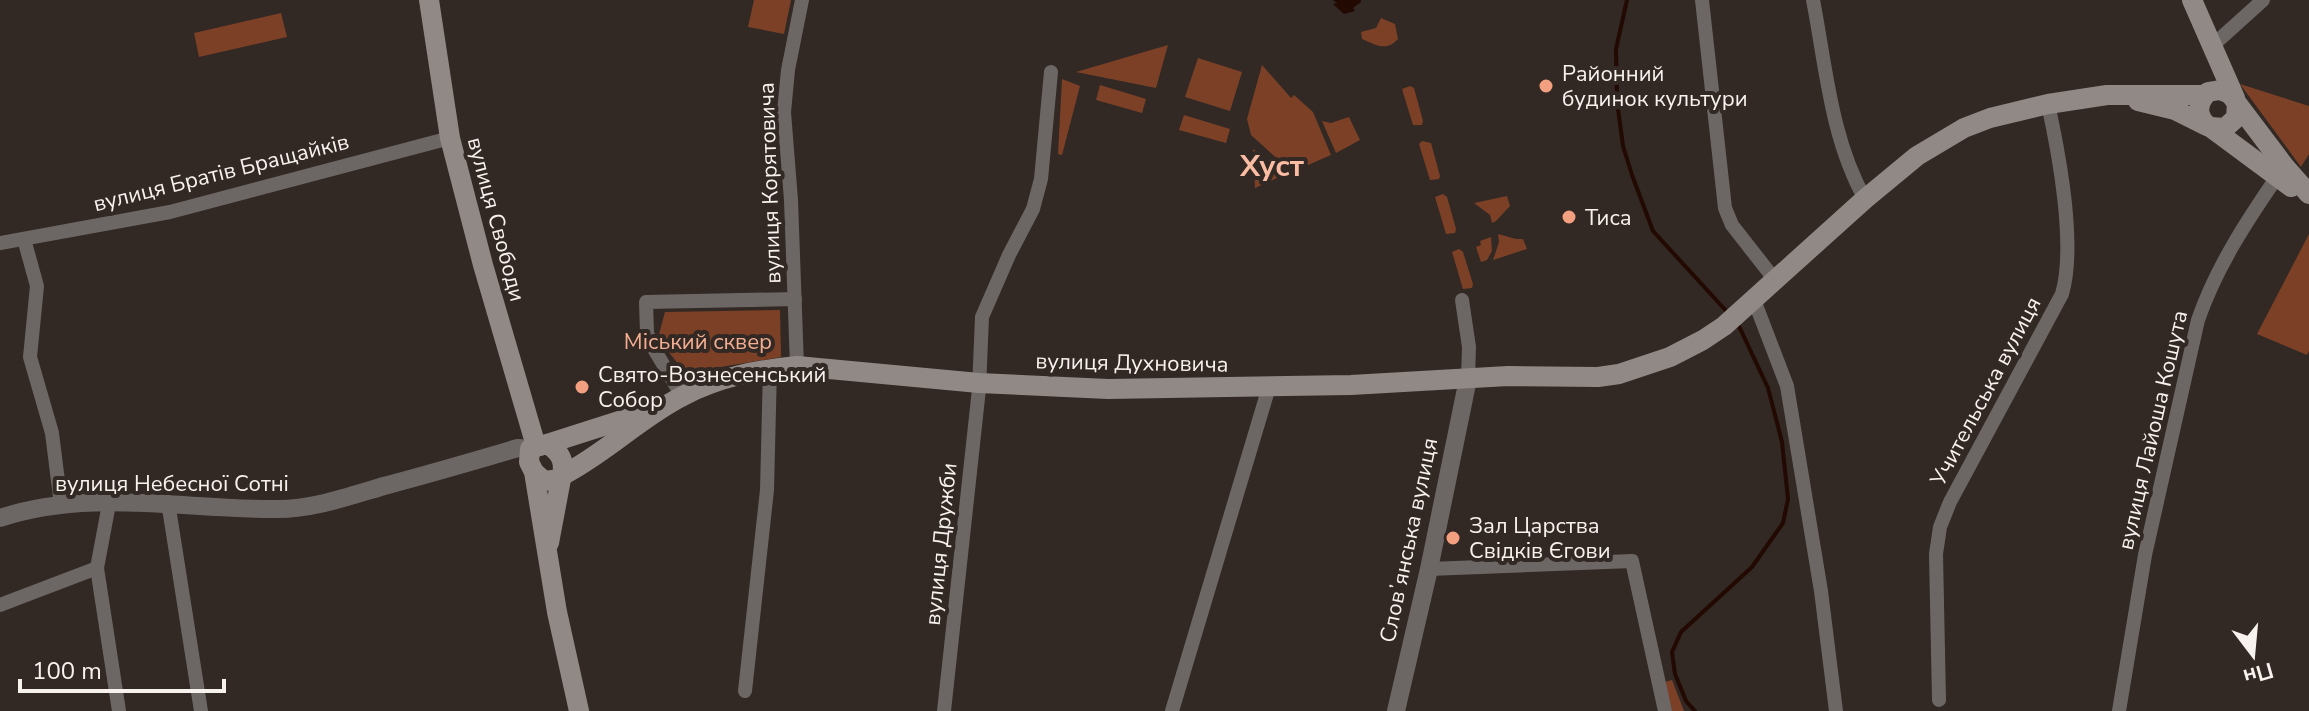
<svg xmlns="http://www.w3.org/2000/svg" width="2309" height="711" viewBox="0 0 2309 711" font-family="'Nunito Sans',sans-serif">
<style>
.green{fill:#7c4026}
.water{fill:#220901}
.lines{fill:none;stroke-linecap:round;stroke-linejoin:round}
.stream{stroke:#220901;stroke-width:4}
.minor{stroke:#6c6765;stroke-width:14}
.tertiary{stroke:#6c6765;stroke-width:18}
.secondary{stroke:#918985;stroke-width:20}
.poi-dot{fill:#f2a07f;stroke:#322824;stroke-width:3}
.labels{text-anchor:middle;stroke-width:8;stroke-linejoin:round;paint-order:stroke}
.poi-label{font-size:22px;fill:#f8f2ef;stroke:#322824;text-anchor:start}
.street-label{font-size:22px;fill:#f8f2ef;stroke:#322824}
.park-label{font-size:22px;fill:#f3ae92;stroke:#322824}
.district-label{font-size:30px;font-weight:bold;fill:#fabca3;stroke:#322824}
</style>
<rect width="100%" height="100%" fill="#322824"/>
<!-- green -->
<g class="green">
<polygon points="754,0 791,0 784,34 748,27"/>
<polygon points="281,13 287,37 199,57 194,33"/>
<path d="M 1381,18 L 1395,24 L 1398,39 C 1386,52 1376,45 1362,39 L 1361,32 L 1376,28 Z"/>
<polygon points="1168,45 1156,88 1076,72"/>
<polygon points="1198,58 1242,72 1230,111 1185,97"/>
<polygon points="1262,65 1291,98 1294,95 1313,112 1331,155 1292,172 1251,135 1247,119"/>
<polygon points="1062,79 1080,86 1062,155 1058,154"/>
<polygon points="2240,84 2309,106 2309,154 2301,167"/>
<polygon points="1100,85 1146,99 1142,113 1096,100"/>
<polygon points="1410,86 1414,88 1423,121 1422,125 1413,125 1402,89"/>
<polygon points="1184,115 1230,129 1226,143 1179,130"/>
<polygon points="1349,117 1360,140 1336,153 1322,121 1331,123"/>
<polygon points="1422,141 1431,143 1440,176 1439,179 1430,180 1419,144"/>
<polygon points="1253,149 1286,174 1255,188"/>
<polygon points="1443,194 1447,197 1456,229 1455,233 1446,234 1435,197"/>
<polygon points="1507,196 1510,206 1496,221 1492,223 1490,215 1474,203"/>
<polygon points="1498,234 1516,239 1523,239 1527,249 1493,260 1499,242"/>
<polygon points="2309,234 2309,351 2307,355 2257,334"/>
<polygon points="1491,237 1492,251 1487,260 1481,262 1476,247 1481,245 1480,241"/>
<polygon points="1459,249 1463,252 1473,284 1472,288 1463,289 1452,252"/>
<polygon points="780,310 781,357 685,373 658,338 665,312"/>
<polygon points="1672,680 1684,711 1672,711 1665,682"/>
</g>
<!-- water -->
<polygon class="water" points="1333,0 1361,0 1361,2 1353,8 1355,11 1344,14 1333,4 1337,3"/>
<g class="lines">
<!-- stream -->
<g class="stream">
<polyline points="1627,0 1616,49 1617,101 1623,146 1632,175 1653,231 1729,314"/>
<polyline points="1695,711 1686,701 1675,674 1672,652 1681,632 1752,567 1783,523 1788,499 1782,442 1768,388 1738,324"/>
</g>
<!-- minor -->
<g class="minor">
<polyline points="1702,0 1725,208 1732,225 1775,280"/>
<path d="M 1813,0 C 1826,67 1831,139 1865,199"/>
<polyline points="2211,47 2263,0"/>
<polyline points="24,239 37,286 30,357 52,433 61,505"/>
<polyline points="0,243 170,212 450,138"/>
<polyline points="1462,300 1469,347 1468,379"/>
<polyline points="1754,300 1787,386 1821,591 1836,711"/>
<polyline points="797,366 791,200 784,112 788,70 802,0"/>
<polyline points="682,396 651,344 647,333 646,302 795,299"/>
<polyline points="168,502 201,711"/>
<polyline points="109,504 97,568 119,711"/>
<polyline points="1429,569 1632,561 1665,711"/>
<polyline points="0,605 97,568"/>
<polyline points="745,691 767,490 770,368"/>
<path d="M 1939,700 L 1936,554 L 1940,527 L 1950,502 L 2062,294 C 2076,246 2059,154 2048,104"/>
<polyline points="944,711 979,389 982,317 1009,255 1033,209 1041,179 1051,72"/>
<polyline points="1172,711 1269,387"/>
<path d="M 2119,711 L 2145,555 L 2198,320 C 2216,268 2246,222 2277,177"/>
</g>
<!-- tertiary -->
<g class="tertiary">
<path d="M 0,518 C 89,488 186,510 277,509 C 314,509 350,496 384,486 C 429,474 474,461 518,448 L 530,449"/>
<polyline points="1396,711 1429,569 1468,379"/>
</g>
<!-- secondary -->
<g class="secondary">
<polyline points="429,0 450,138 483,265 536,446"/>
<polyline points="2192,0 2235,98"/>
<polyline points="2138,101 2175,110 2207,126"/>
<path d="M 2237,103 L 2236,118 L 2225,128 L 2210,127 C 2196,118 2196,104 2208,92 L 2220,90 L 2230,94 L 2285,167 L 2309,194"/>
<polyline points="2210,127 2291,187"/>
<polyline points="547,444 647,412"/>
<path d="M 534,472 L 544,481 L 561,479 C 566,463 561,452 547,444 L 530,449 L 529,462 L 534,472 L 557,612 L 579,711"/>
<path d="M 563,475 C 606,453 641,417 683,396 C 719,377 756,370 797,366 L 979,383 L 1108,389 L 1351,385 L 1508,376 L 1598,377 L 1619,374 L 1670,357 L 1703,340 L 1724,326 L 1865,199 L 1917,156 L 1964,128 L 1990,118 L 2048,104 L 2107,95 L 2205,95"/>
<polyline points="549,543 561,479"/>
</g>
</g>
<!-- markers -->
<g class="poi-dot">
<circle cx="1546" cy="86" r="8"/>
<circle cx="1569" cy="217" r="8"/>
<circle cx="582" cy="387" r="8"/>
<circle cx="1453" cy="538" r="8"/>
</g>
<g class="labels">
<!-- poi labels -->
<g class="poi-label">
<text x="1562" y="81">Районний<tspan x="1562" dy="25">будинок культури</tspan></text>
<text x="1585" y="225">Тиса</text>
<text x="598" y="382">Свято-Вознесенський<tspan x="598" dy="25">Собор</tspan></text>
<text x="1469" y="533">Зал Царства<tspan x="1469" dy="25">Свідків Єгови</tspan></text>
</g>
<!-- street labels -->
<g class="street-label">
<text transform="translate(221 172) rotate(-14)" y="8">вулиця Братів Бращайків</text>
<text transform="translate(769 183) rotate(-92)" y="8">вулиця Корятовича</text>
<text transform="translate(497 219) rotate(75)" y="8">вулиця Свободи</text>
<text transform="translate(1132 362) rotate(1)" y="8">вулиця Духновича</text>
<text transform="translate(1985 391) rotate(-62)" y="8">Учительська вулиця</text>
<text transform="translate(2152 430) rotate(-77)" y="8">вулиця Лайоша Кошута</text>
<text x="172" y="491">вулиця Небесної Сотні</text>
<text transform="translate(1408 540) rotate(-78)" y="8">Словʼянська вулиця</text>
<text transform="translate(940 544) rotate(-84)" y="8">вулиця Дружби</text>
</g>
<!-- park labels -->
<g class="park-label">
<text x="698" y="349">Міський сквер</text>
</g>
<!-- district labels -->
<g class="district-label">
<text x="1272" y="176">Хуст</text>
</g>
</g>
<!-- north arrow -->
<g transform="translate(2253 655) rotate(164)" stroke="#322824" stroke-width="6" paint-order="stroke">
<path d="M0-6L14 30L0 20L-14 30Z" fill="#f8f2ef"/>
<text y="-12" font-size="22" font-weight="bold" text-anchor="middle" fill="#f8f2ef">Пн</text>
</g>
<!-- scale -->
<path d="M20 679v12h204v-12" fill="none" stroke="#f8f2ef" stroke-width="4"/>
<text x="32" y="679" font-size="24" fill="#f8f2ef" stroke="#322824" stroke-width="6" paint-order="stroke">100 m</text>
</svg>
